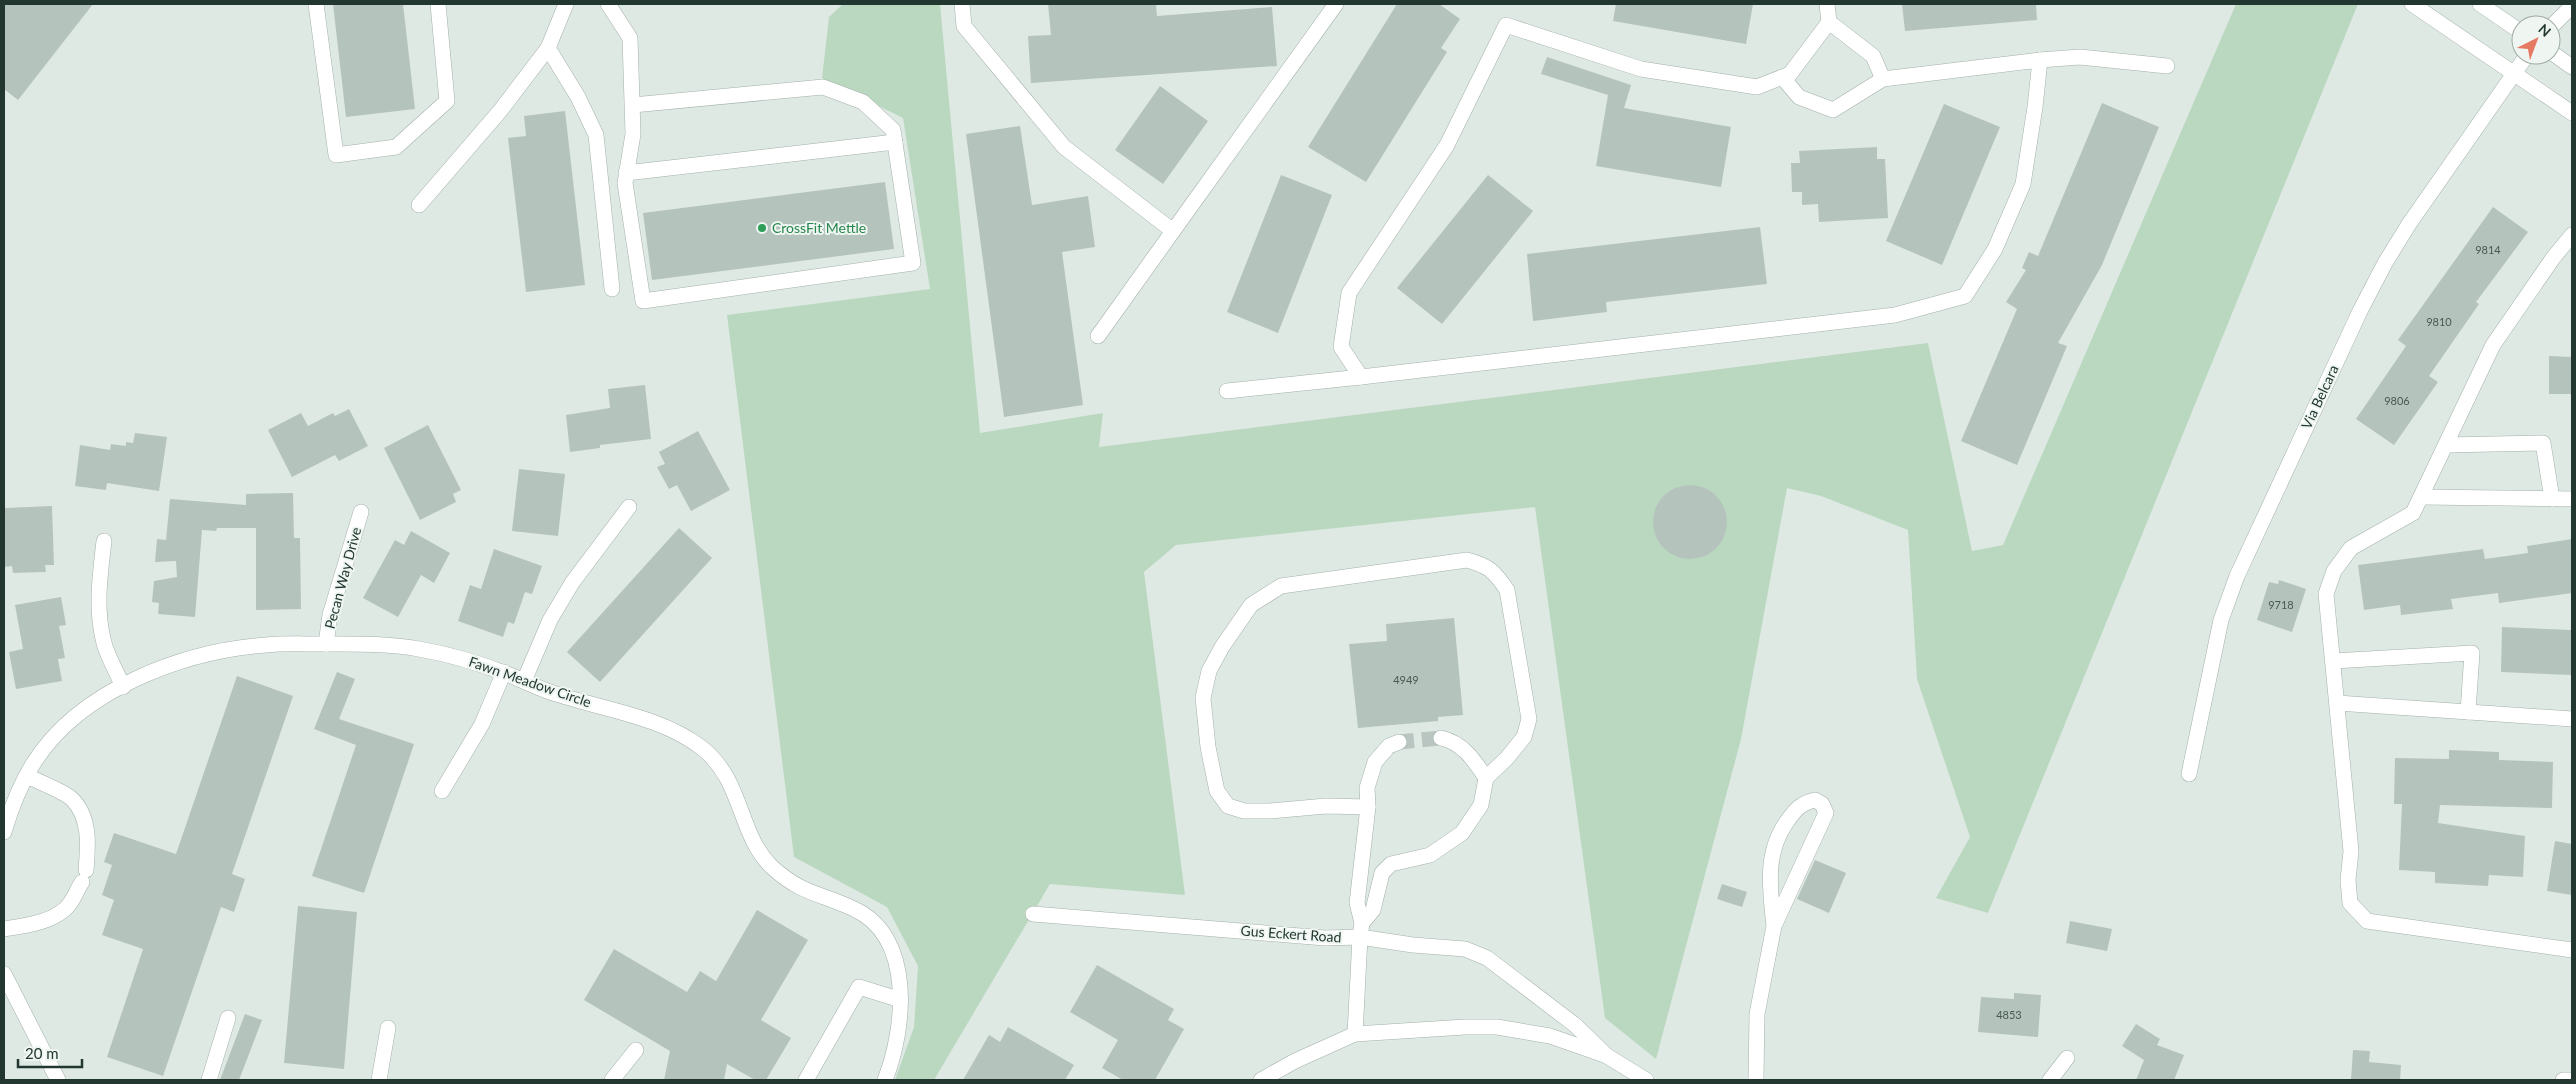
<svg xmlns="http://www.w3.org/2000/svg" width="2576" height="1084" viewBox="0 0 2576 1084" font-family="Lato,sans-serif">
<style>
.green{fill:#bad8c0}
.building{fill:#b5c3bd}
.lines{fill:none;stroke-linecap:round;stroke-linejoin:round}
.minor-tunnel{stroke:#b9c5c0;stroke-width:15;stroke-dasharray:15 8;stroke-linecap:butt}
.minor-casing{stroke:#a3b0aa;stroke-width:16}
.minor{stroke:#fff;stroke-width:15}
.leisure-dot{fill:#2e9e5b;stroke:#eff6f2;stroke-width:2}
.labels{text-anchor:middle;stroke-width:4;stroke-linejoin:round;paint-order:stroke}
.number-label{font-size:11px;fill:#475a53}
.leisure-label{font-size:14px;fill:#27864d;stroke:#eff6f2;text-anchor:start}
.street-label{font-size:14px;fill:#223730;stroke:#eff6f2}
</style>
<rect width="100%" height="100%" fill="#dfe9e4"/>
<!-- green -->
<polygon class="green" points="843,4 940,4 980,433 1103,413 1099,447 1928,343 1972,551 2003,545 2236,4 2358,4 1988,913 1936,898 1970,837 1917,679 1908,530 1821,496 1787,488 1741,739 1656,1059 1605,1018 1535,507 1176,545 1144,572 1185,895 1050,884 934,1080 895,1080 914,1027 918,966 887,907 794,857 727,315 930,289 903,118 822,78 829,17"/>
<!-- building -->
<g class="building">
<polygon points="4,4 93,4 18,100 4,89"/>
<polygon points="333,4 403,4 415,109 346,117"/>
<polygon points="1048,4 1156,4 1157,16 1272,7 1277,66 1031,83 1028,36 1051,35"/>
<polygon points="1397,4 1439,4 1460,19 1441,48 1447,52 1366,182 1308,147"/>
<polygon points="1616,4 1753,4 1746,44 1613,21"/>
<polygon points="1902,4 2036,4 2037,20 1905,31"/>
<polygon points="1547,57 1631,85 1624,108 1731,127 1721,187 1596,166 1608,95 1541,74"/>
<polygon points="1160,86 1208,121 1163,184 1115,150"/>
<polygon points="2102,103 2159,127 2102,265 2058,343 2067,346 2017,465 1961,441 2017,309 2006,302 2026,270 2022,268 2029,252 2038,256"/>
<polygon points="1944,104 2000,127 1942,265 1886,241"/>
<polygon points="565,111 585,285 526,292 508,138 526,136 524,116"/>
<polygon points="1020,126 1032,205 1088,196 1095,247 1062,252 1083,405 1004,417 966,134"/>
<polygon points="1877,147 1877,159 1885,159 1888,218 1819,222 1818,204 1802,205 1802,192 1792,192 1791,163 1800,163 1799,151"/>
<polygon points="1281,175 1332,195 1278,333 1227,312"/>
<polygon points="1488,175 1533,211 1442,324 1397,288"/>
<polygon points="885,182 894,249 652,280 643,213"/>
<polygon points="2493,207 2528,232 2476,302 2479,304 2429,376 2438,382 2394,445 2356,419 2406,346 2398,340"/>
<polygon points="1760,227 1767,284 1606,302 1607,312 1533,321 1527,254"/>
<polygon points="2549,356 2572,357 2572,394 2549,394"/>
<polygon points="645,385 651,439 600,445 600,448 570,452 566,415 610,408 608,389"/>
<polygon points="349,409 368,446 339,461 335,455 292,477 268,430 301,413 308,426 333,413 335,416"/>
<polygon points="428,425 461,490 453,494 456,502 420,520 384,448"/>
<polygon points="698,431 730,490 691,511 677,485 669,489 657,467 665,464 659,452"/>
<polygon points="135,433 167,437 159,491 107,483 106,490 75,486 80,445 110,450 111,444 126,446 126,442 133,443"/>
<polygon points="519,469 565,474 558,536 512,531"/>
<circle cx="1690" cy="522" r="37"/>
<polygon points="293,493 294,538 300,538 301,609 256,610 256,528 217,528 216,531 202,530 195,617 158,614 159,603 152,602 154,581 177,577 176,561 155,562 157,539 166,540 170,499 246,505 246,494"/>
<polygon points="52,506 54,565 45,565 46,572 13,573 12,566 4,567 4,508"/>
<polygon points="679,528 712,558 600,682 567,652"/>
<polygon points="411,531 450,553 434,583 421,575 398,617 363,598 395,540 404,545"/>
<polygon points="2572,539 2572,593 2499,603 2498,593 2451,599 2453,609 2401,615 2400,605 2364,610 2358,565 2483,549 2485,559 2528,553 2527,546"/>
<polygon points="494,549 542,566 532,594 525,592 514,624 508,622 503,637 458,621 470,585 481,589"/>
<polygon points="2279,580 2306,589 2292,632 2257,620 2269,582 2278,584"/>
<polygon points="61,597 66,625 59,626 65,658 58,659 62,681 16,689 9,652 23,649 15,605"/>
<polygon points="1454,618 1463,715 1438,717 1438,721 1358,728 1349,644 1387,641 1386,624"/>
<polygon points="2502,627 2572,630 2572,675 2501,672"/>
<polygon points="337,672 355,679 339,719 414,744 364,893 312,876 356,745 314,729"/>
<polygon points="237,676 293,696 232,874 245,879 234,912 221,907 163,1076 107,1057 143,949 102,935 114,900 102,895 112,865 104,862 114,833 176,854"/>
<polygon points="2449,750 2499,752 2499,760 2553,762 2552,808 2440,805 2438,823 2525,836 2523,877 2489,875 2488,886 2435,883 2435,872 2399,870 2402,804 2394,804 2395,758 2449,759"/>
<polygon points="2555,841 2572,844 2572,895 2547,891"/>
<polygon points="1815,860 1846,873 1829,913 1797,899"/>
<polygon points="1722,884 1747,892 1742,907 1717,899"/>
<polygon points="298,906 357,912 344,1069 284,1063"/>
<polygon points="757,910 808,940 761,1020 791,1038 766,1080 755,1080 727,1064 724,1080 664,1080 670,1051 584,1000 614,949 687,992 700,971 716,981"/>
<polygon points="2070,921 2112,929 2107,951 2066,943"/>
<polygon points="1097,965 1174,1009 1168,1020 1184,1029 1155,1080 1123,1080 1102,1068 1118,1040 1070,1012"/>
<polygon points="2014,993 2041,995 2038,1037 1978,1032 1981,997 2014,999"/>
<polygon points="245,1014 262,1020 239,1080 220,1080"/>
<polygon points="2136,1024 2160,1039 2157,1045 2184,1055 2174,1080 2136,1080 2144,1060 2122,1046"/>
<polygon points="1008,1027 1074,1065 1065,1080 963,1080 989,1035 1000,1042"/>
<polygon points="2353,1050 2370,1051 2369,1062 2401,1065 2400,1080 2351,1080"/>
</g>
<g class="lines">
<!-- minor-tunnel -->
<polyline class="minor-tunnel" points="1399,742 1441,738"/>
<!-- minor casing -->
<g class="minor-casing">
<g id="minor">
<polyline points="316,4 336,155 396,147 447,101 438,4"/>
<polyline points="608,4 630,38 633,134 625,183 643,301 913,263 893,130 863,102 823,87 633,105"/>
<polyline points="962,4 964,26 1064,147 1173,231 1336,4"/>
<polyline points="1827,4 1829,22 1873,56 1883,79"/>
<polyline points="2412,4 2572,113"/>
<polyline points="2480,4 2521,32"/>
<polyline points="2551,27 2572,6"/>
<polyline points="548,48 578,97 596,135 612,289"/>
<polyline points="2551,52 2572,67"/>
<polyline points="2040,60 2080,57 2167,66"/>
<polyline points="1782,77 1799,97 1833,110 1883,79 2040,60 2035,107 2023,184 1995,249 1965,296 1895,315 1361,377 1341,347 1349,293 1447,145 1506,25 1641,69 1757,87 1790,74 1829,22"/>
<polyline points="626,173 895,142"/>
<polyline points="419,205 500,111 548,48 566,4"/>
<polyline points="2572,235 2553,258 2493,345 2413,513 2351,548 2334,571 2326,594 2351,851 2348,880 2350,903 2367,921 2572,950"/>
<polyline points="1098,336 1173,231"/>
<polyline points="1227,391 1361,377"/>
<polyline points="2446,445 2543,443 2552,499"/>
<polyline points="2422,497 2572,499"/>
<path d="M 104,541 C 100,576 95,609 104,643 C 108,658 117,672 123,687"/>
<polyline points="326,644 330,615 361,512"/>
<polyline points="2333,661 2472,653 2468,712"/>
<polyline points="524,681 550,620 572,583 629,507"/>
<polyline points="2337,703 2572,719"/>
<path d="M 1441,738 C 1463,743 1474,760 1486,778"/>
<polyline points="1399,742 1389,746 1375,762 1367,788 1368,807 1357,903 1362,923 1360,937 1413,945 1465,949 1487,958 1575,1025 1607,1056"/>
<polyline points="2189,774 2221,620 2237,576 2360,311 2385,263 2409,224 2527,55"/>
<path d="M 27,776 C 39,782 63,791 72,799 C 91,818 88,847 86,870"/>
<polyline points="442,791 482,724 504,672"/>
<path d="M 4,832 C 11,808 20,785 33,764 C 79,690 183,651 266,645 C 284,643 303,644 321,644 C 354,644 386,643 419,649 C 448,654 479,663 507,674 C 523,680 537,688 553,693 C 600,709 661,716 702,748 C 744,781 738,836 773,868 C 803,895 821,893 854,909 C 915,937 905,1029 885,1080"/>
<polyline points="1033,914 1325,938 1360,937 1355,1034"/>
<path d="M 1362,923 L 1373,910 L 1382,873 L 1391,864 L 1430,855 L 1462,833 L 1481,805 L 1486,778 L 1507,758 L 1524,737 L 1529,719 L 1507,590 C 1494,571 1489,566 1467,560 L 1281,586 L 1251,605 L 1222,647 L 1209,671 L 1203,698 L 1208,747 L 1217,791 L 1228,806 L 1244,811 L 1270,811 L 1326,806 L 1368,807"/>
<path d="M 4,929 C 25,926 58,922 71,902 C 75,896 78,888 82,882"/>
<polyline points="4,974 58,1080"/>
<polyline points="209,1080 228,1018"/>
<polyline points="379,1080 388,1028"/>
<polyline points="612,1080 636,1050"/>
<polyline points="806,1080 859,987 901,1000"/>
<polyline points="1261,1080 1295,1061 1355,1034 1465,1027 1497,1027 1550,1036 1607,1056 1646,1080"/>
<path d="M 1756,1080 L 1757,1014 L 1774,926 L 1826,813 L 1822,804 L 1815,800 C 1801,803 1796,809 1788,820 C 1764,852 1770,889 1774,926"/>
<polyline points="2050,1080 2067,1058"/>
<polyline points="2563,1080 2572,1080"/>
</g>
</g>
<!-- minor -->
<use href="#minor" class="minor"/>
</g>
<!-- markers -->
<circle class="leisure-dot" cx="762" cy="228" r="5"/>
<g class="labels">
<!-- number labels -->
<g class="number-label">
<text x="2488" y="254">9814</text>
<text x="2439" y="326">9810</text>
<text x="2397" y="405">9806</text>
<text x="2281" y="609">9718</text>
<text x="1406" y="684">4949</text>
<text x="2009" y="1019">4853</text>
</g>
<!-- leisure labels -->
<g class="leisure-label">
<text x="772" y="233">CrossFit Mettle</text>
</g>
<!-- street labels -->
<g class="street-label">
<text transform="translate(2320 397) rotate(-65)" y="5">Via Belcara</text>
<text transform="translate(343 578) rotate(-75)" y="5">Pecan Way Drive</text>
<text transform="translate(530 682) rotate(19)" y="5">Fawn Meadow Circle</text>
<text transform="translate(1291 934) rotate(4)" y="5">Gus Eckert Road</text>
</g>
</g>
<!-- border -->
<rect width="2576" height="1084" fill="none" stroke="#223730" stroke-width="10"/>
<!-- north arrow -->
<g transform="translate(2536 40) rotate(42)"><circle r="24" fill="#eff6f2" stroke="#9daaa4"/>
<path d="M0-4L9 19L0 12L-9 19Z" fill="#e57961"/>
<text y="-8" font-size="14" font-weight="bold" text-anchor="middle" fill="#223730">N</text>
</g>
<!-- scale -->
<path d="M18 1059v8h64v-8" fill="none" stroke="#223730" stroke-width="2.5"/>
<text x="25" y="1059" font-size="15" fill="#223730" stroke="#eff6f2" stroke-width="4" paint-order="stroke">20 m</text>
</svg>
